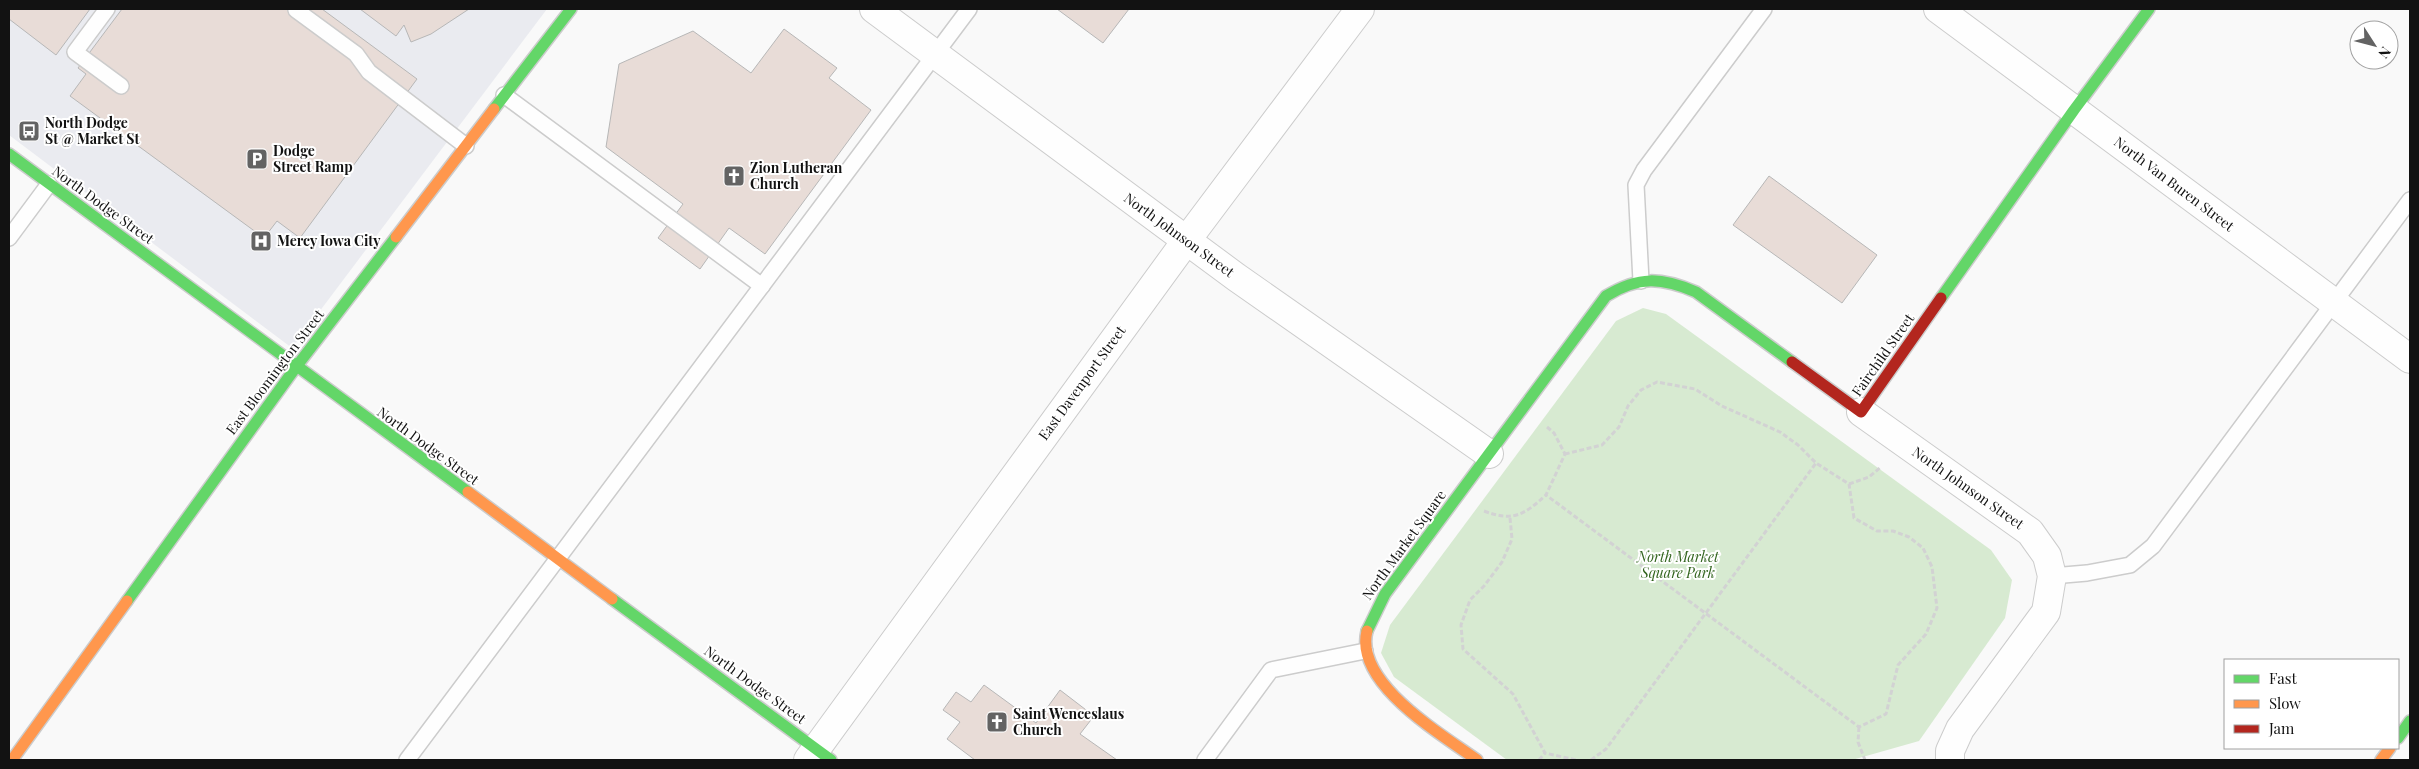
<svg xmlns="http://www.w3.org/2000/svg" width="2419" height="769" viewBox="0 0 2419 769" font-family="'Playfair Display',serif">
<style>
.built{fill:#eaebf0}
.green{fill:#d7ead1}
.building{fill:#e8dcd7;stroke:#b7b7b7}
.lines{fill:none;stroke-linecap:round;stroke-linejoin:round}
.lane-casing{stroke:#ccc;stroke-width:18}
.street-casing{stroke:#ccc;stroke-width:30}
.fast-casing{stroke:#ccc;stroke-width:14}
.slow-casing{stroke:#ccc;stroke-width:14}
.jam-casing{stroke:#ccc;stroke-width:14}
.path{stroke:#d2d2d3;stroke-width:3;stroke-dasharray:5 2.5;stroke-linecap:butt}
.lane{stroke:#fefefe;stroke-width:15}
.street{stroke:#fefefe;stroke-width:28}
.fast{stroke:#63d668;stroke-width:11}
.slow{stroke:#ff974d;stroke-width:11}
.jam{stroke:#b3261e;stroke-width:11}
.labels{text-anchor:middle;stroke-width:4;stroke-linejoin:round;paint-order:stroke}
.poi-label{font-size:14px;font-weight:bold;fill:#121212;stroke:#fff;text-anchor:start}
.street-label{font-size:14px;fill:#121212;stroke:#fff}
.park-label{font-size:14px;font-style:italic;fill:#32641e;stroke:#fff}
</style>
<rect width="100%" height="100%" fill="#f9f9f9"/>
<!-- built -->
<polygon class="built" points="9,9 547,9 292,348 9,135"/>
<!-- green -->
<polygon class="green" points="1643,308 1666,314 1991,550 2012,580 2005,618 1919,741 1852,760 1507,760 1394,677 1381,653 1390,625 1616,321"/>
<!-- building -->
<g class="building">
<polygon points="9,9 90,9 56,55 9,19"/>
<polygon points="122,9 322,9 417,79 300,238 277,221 264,238 70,96 86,74 78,68"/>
<polygon points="360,9 469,9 431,34 411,42 404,25 396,36"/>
<polygon points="1057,9 1129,9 1103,43"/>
<polygon points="784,29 837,68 829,78 871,110 765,254 729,228 700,269 658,238 683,204 606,147 619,64 693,31 751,73"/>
<polygon points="1769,176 1877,255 1842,303 1733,225"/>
<polygon points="984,685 1036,723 1060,690 1094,716 1080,734 1117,760 975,760 947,739 960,722 943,710 956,692 971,702"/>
</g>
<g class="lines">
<!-- lane casing -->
<g class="lane-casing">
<g id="lane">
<polyline points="107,9 75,52 121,86"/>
<polyline points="296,10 356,54 369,72 466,146"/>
<polyline points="504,95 762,286"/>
<polyline points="9,238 49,184"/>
<polyline points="1641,281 1636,185 1644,170 1764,9"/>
<polyline points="2052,576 2087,573 2130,565 2153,546 2410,200"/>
<polyline points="407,760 969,9"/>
<polyline points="1205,760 1271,670 1365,651"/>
</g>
</g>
<!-- street casing -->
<g class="street-casing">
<g id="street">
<polyline points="874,9 1236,277 1489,454"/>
<polyline points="1938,9 2410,359"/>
<polyline points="1861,412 2030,532 2047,556 2052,576 2046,612 1960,729 1950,751 1950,760"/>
<polyline points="808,760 1186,241 1360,9"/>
</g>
</g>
<!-- fast casing -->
<g class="fast-casing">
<g id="fast">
<polyline points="494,109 571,9"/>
<polyline points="9,154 468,492"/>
<polyline points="1941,298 2074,110 2149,9"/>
<polyline points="612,599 831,760"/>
<polyline points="127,601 296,367 396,237"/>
<path d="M 1367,631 L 1385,594 L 1606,296 C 1639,276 1661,277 1696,292 L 1792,362"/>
<polyline points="2398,738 2410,721"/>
</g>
</g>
<!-- slow casing -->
<g class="slow-casing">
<g id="slow">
<polyline points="396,237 494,109"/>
<polyline points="468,492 612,599"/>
<path d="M 1367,631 C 1354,683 1441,734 1477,760"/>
<polyline points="12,760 127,601"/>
<polyline points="2381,760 2390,748"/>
</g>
</g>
<!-- jam casing -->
<g class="jam-casing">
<polyline id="jam" points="1792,362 1861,412 1941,298"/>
</g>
<!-- path -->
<g class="path">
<polyline points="1547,427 1554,433 1565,454 1546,495 1859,727 1886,714 1898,665 1926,634 1937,608 1932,567 1923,548 1909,537 1893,531 1877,531 1854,518 1849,484 1816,463 1798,445 1780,432 1722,406 1695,389 1657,382 1641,390 1628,406 1619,427 1602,445 1565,454"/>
<polyline points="1849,484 1869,477 1881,467"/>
<path d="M 1484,511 C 1513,522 1524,515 1546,495"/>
<polyline points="1510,518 1512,539 1502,562 1484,586 1470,600 1461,625 1463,649 1513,694 1545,753 1576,760"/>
<polyline points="1859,727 1858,742 1865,760"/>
<polyline points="1539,760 1545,753"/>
<polyline points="1591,760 1606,749 1816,463"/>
</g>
<!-- lane -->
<use href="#lane" class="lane"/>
<!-- street -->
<use href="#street" class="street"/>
<!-- fast -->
<use href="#fast" class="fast"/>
<!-- slow -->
<use href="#slow" class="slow"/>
<!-- jam -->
<use href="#jam" class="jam"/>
</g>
<!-- icons -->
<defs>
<g id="bus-square" transform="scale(1.125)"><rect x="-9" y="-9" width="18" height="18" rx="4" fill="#636363" stroke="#fff"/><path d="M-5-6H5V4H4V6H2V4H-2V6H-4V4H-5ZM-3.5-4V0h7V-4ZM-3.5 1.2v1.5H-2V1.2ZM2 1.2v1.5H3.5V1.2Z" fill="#fff"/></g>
<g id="parking-square" transform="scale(1.125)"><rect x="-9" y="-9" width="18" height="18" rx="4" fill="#636363" stroke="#fff"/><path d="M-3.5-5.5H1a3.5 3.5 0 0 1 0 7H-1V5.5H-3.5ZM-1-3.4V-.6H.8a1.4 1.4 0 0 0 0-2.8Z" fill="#fff"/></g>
<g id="church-square" transform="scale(1.125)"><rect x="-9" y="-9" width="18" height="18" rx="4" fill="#636363" stroke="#fff"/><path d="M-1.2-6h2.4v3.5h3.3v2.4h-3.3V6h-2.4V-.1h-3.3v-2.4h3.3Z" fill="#fff"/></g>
<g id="hospital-square" transform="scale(1.125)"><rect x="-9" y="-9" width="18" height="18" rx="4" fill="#636363" stroke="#fff"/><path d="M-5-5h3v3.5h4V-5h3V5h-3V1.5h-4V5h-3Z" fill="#fff"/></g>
</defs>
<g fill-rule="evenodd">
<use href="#bus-square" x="29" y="131"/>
<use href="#parking-square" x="257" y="159"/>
<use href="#church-square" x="734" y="176"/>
<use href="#hospital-square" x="261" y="241"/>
<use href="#church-square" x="997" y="722"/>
</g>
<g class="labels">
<!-- poi labels -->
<g class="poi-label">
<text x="45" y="128">North Dodge<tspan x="45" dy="16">St @ Market St</tspan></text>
<text x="273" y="156">Dodge<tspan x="273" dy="16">Street Ramp</tspan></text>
<text x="750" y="173">Zion Lutheran<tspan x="750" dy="16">Church</tspan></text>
<text x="277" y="246">Mercy Iowa City</text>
<text x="1013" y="719">Saint Wenceslaus<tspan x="1013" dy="16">Church</tspan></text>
</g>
<!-- street labels -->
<g class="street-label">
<text transform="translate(2174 184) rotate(37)" y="5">North Van Buren Street</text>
<text transform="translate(103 205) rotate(36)" y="5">North Dodge Street</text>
<text transform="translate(1179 235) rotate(36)" y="5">North Johnson Street</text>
<text transform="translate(1883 355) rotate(-55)" y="5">Fairchild Street</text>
<text transform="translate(275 372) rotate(-53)" y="5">East Bloomington Street</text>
<text transform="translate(1082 383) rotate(-54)" y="5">East Davenport Street</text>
<text transform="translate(428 446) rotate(36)" y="5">North Dodge Street</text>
<text transform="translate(1968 488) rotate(35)" y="5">North Johnson Street</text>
<text transform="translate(1404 545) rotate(-54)" y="5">North Market Square</text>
<text transform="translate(755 685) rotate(36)" y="5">North Dodge Street</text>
</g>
<!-- park labels -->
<g class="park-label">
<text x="1678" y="562">North Market<tspan x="1678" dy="16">Square Park</tspan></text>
</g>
</g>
<!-- border -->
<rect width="2419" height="769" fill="none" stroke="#121212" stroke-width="20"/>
<!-- legend -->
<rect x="2224" y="659" width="175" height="90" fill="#ffffff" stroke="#a0a0a0"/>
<rect x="2234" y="675" width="25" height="8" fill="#63d668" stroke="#a0a0a0"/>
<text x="2269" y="684" font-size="15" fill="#121212">Fast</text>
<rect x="2234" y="700" width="25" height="8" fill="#ff974d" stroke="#a0a0a0"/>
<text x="2269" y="709" font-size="15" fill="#121212">Slow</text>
<rect x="2234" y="725" width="25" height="8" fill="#b3261e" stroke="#a0a0a0"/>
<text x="2269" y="734" font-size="15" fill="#121212">Jam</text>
<!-- north arrow -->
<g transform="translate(2374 45) rotate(126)"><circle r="24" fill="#ffffff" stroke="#a0a0a0"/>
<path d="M0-4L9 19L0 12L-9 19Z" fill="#636363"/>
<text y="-8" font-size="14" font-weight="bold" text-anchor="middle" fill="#121212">N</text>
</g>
</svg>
